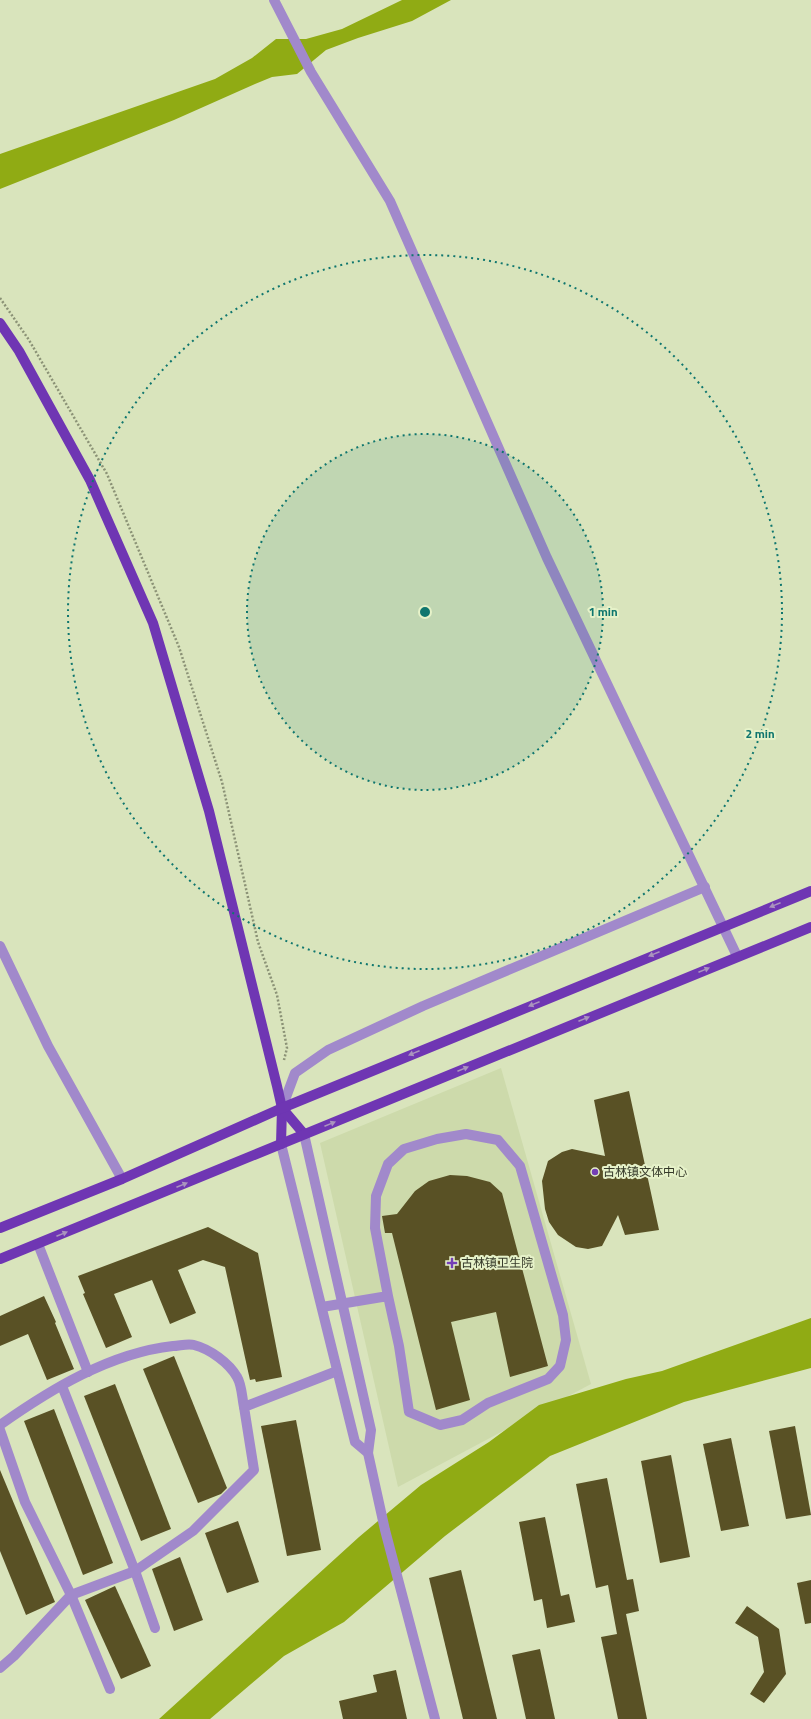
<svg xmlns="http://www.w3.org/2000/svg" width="811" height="1719" viewBox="0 0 811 1719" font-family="'Titillium Web','Noto Sans SC',sans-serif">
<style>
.built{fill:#cddaab}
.water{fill:#90ab14}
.building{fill:#595125}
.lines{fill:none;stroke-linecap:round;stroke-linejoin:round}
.path{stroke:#8b9276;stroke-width:2.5;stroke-dasharray:2 2;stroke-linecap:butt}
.minor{stroke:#a189cb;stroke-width:10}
.major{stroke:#6f36b3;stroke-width:10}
.oneway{fill:#aa94be}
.ring{fill:none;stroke:#0f766e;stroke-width:2;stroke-dasharray:2 4}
.poi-dot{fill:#743fb6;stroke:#e6f2c9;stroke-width:1.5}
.labels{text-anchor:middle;stroke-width:4;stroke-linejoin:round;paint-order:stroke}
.poi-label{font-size:12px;fill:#353929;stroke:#e6f2c9;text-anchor:start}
.centre{fill:#0f766e;stroke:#e6f2c9;stroke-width:2}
.ring-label{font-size:12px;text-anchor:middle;font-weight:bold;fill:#0f766e;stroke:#e6f2c9;stroke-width:4;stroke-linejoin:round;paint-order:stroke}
</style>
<rect width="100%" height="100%" fill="#d9e4bc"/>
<!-- built -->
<polygon class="built" points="501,1068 591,1384 398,1487 320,1143"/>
<!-- water -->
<g class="water">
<polygon points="402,0 451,0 412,21 358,38 326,50 297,74 272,77 255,84 174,120 0,189 0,154 215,79 252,58 276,39 306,39 342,29"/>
<polygon points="811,1318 811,1368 684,1402 550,1456 445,1536 344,1622 284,1656 210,1719 159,1719 359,1537 421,1485 489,1442 539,1405 626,1379 662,1371"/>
</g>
<!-- building -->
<g class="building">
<polygon points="629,1091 659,1230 625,1235 618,1215 602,1246 588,1249 576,1247 558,1235 549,1222 545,1209 542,1181 548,1161 562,1152 572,1149 605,1156 594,1100"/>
<polygon points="450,1175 467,1176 490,1182 502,1193 548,1366 510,1377 496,1312 451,1322 470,1400 436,1410 392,1233 385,1233 382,1216 397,1214 415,1191 429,1181"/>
<polygon points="208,1227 258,1253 282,1377 256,1382 255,1379 250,1380 225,1267 203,1260 178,1270 196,1313 170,1324 152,1280 114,1294 132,1337 106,1348 83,1294 85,1293 78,1276"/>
<polygon points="44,1296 56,1322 55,1323 74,1369 47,1380 28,1334 0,1346 0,1316"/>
<polygon points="174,1356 227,1488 221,1494 198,1503 143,1369"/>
<polygon points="115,1384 171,1529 141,1541 84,1396"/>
<polygon points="54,1409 113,1563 83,1575 24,1421"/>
<polygon points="296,1420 321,1550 287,1556 261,1426"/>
<polygon points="795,1426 811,1515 786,1519 769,1431"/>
<polygon points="731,1438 749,1526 721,1531 703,1444"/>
<polygon points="671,1455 690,1557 660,1563 641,1461"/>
<polygon points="0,1470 55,1602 26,1615 0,1551"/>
<polygon points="607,1478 627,1580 633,1579 639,1611 626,1614 647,1719 618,1719 601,1637 617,1634 608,1585 596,1588 576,1484"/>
<polygon points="545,1517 561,1596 569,1594 575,1622 547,1628 542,1599 534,1601 519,1522"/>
<polygon points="238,1521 259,1582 227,1593 205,1533"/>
<polygon points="180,1557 203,1620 174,1631 152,1569"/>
<polygon points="461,1570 497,1719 463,1719 429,1578"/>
<polygon points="811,1580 811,1623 805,1624 797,1583"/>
<polygon points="115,1586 151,1666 121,1679 85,1600"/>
<polygon points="747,1606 779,1629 786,1674 764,1703 750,1694 764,1672 758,1637 735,1623"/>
<polygon points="540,1649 555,1719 526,1719 512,1655"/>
<polygon points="396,1670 407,1719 343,1719 339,1701 377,1692 373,1675"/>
</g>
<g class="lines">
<!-- path -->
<polyline class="path" points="0,298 29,340 107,474 179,647 222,782 258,942 277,995 287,1048 284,1060"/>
<!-- minor -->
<g class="minor">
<polyline points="274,0 311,72 390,201 547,558 737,956"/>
<polyline points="0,946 48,1046 122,1179"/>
<polyline points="282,1108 295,1073 328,1050 423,1006 705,887"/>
<polyline points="304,1134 371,1430 368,1453"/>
<polyline points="281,1144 355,1442 368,1453 385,1530 435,1719"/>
<polyline points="38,1244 88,1372"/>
<polyline points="322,1307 388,1296 399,1346 409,1412 440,1425 462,1420 488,1403 548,1379 560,1366 566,1340 563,1315 520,1166 498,1140 466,1134 437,1139 404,1149 388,1164 376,1196 375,1228 388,1296"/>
<polyline points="62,1386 135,1571 155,1628"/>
<path d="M 0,1425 C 51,1389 110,1353 173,1346 C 179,1346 188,1343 194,1345 C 210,1349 229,1363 237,1377 C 242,1385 242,1398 244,1407"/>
<polyline points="0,1430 25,1502 71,1595 110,1689"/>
<polyline points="0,1668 14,1656 71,1595 135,1571 193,1531 254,1470 244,1407 337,1371"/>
</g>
<!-- major -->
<g class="major">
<polyline points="0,323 19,351 90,480 153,623 209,811 277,1086 282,1108 281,1144"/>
<polyline points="282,1108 304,1134"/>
<polyline points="0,1228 122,1179 282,1108 811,891"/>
<polyline points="0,1259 811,927"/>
</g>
</g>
<!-- one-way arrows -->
<defs><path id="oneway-solid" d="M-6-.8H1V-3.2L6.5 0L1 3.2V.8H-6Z"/></defs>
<g class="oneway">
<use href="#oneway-solid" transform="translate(775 905) rotate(158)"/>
<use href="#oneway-solid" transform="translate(654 954) rotate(158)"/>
<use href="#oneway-solid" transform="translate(704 970) rotate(-22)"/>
<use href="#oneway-solid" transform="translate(534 1004) rotate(158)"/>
<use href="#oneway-solid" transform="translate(584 1019) rotate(-22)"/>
<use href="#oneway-solid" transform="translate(414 1053) rotate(158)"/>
<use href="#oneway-solid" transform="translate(463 1069) rotate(-22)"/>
<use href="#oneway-solid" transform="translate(330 1124) rotate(-22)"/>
<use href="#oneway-solid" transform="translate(182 1185) rotate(-22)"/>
<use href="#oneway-solid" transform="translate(62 1234) rotate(-22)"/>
</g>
<!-- distance rings -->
<circle cx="425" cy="612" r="178" fill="#0f766e" fill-opacity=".12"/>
<g class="ring">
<circle cx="425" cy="612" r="178"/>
<circle cx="425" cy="612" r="357"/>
</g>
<!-- markers -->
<g class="poi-dot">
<circle cx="595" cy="1172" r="4"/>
<path d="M450 1257h4v4h4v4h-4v4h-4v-4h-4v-4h4z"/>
</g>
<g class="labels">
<!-- poi labels -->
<g class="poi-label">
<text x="603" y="1176">古林镇文体中心</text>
<text x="461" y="1267">古林镇卫生院</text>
</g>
</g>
<circle cx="425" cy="612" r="6" class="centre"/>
<g class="ring-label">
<text x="603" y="616">1 min</text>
<text x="760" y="738">2 min</text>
</g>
</svg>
